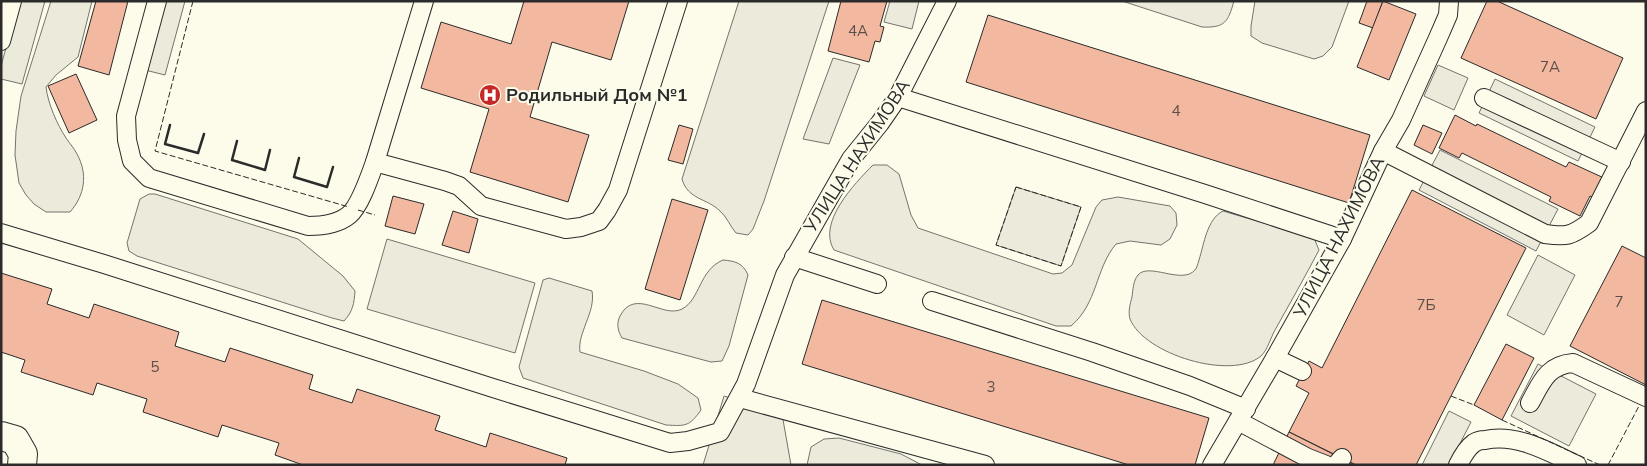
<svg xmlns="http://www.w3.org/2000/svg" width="1647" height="466" viewBox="0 0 1647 466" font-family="Mulish,sans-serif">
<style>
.green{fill:#ecebdb;stroke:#74746e}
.parking{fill:#eceadb;stroke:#74746e}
.building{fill:#f2b8a0;stroke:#2b2b2b}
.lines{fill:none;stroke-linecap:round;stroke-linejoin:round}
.service-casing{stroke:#2b2b2b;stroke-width:20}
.secondary-casing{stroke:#2b2b2b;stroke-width:30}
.service{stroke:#fdfbea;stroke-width:18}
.secondary{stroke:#fdfbea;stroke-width:28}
.fence{stroke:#2b2b2b;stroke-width:1;stroke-dasharray:6 2.5;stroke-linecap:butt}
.wall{stroke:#2b2b2b;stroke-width:2.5}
.labels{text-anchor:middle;stroke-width:4;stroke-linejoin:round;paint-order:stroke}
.number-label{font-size:15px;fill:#5d4e48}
.poi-label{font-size:18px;font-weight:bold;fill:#2b2b2b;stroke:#fdfbea;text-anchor:start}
.street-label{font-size:18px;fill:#2b2b2b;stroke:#fdfbea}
</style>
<rect width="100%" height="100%" fill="#fdfbea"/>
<!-- green -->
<g class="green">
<path d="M 51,1 L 92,1 L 78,57 L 56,75 L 46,87 C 48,104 57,124 66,138 C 70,144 74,148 77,154 C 88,174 85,195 70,212 L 46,212 L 34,204 L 26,195 L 19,183 L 15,155 L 16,131 L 21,96 Z"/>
<path d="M 739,1 L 829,1 L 764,201 L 753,229 L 748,235 L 736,233 C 730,226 727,217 720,211 C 707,198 688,200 682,179 Z"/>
<path d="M 1122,1 L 1234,1 C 1228,22 1225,28 1202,27 Z"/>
<polygon points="1255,1 1349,1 1332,47 1323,56 1314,59 1262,43 1251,36 1251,26"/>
<polygon points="1438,65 1468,78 1454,110 1424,96"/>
<path d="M 873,165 L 887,165 L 899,174 L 911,215 L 918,228 L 1053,274 L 1062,273 L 1072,265 L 1096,207 L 1102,200 L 1118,197 L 1170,206 L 1176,213 L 1177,225 L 1170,239 L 1161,245 L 1130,241 L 1116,244 C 1095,269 1098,303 1071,326 L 1056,326 L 834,250 C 817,223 854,184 873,165 Z"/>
<polygon points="1016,187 1081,207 1061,266 996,245"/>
<path d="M 149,194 L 155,194 L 298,239 L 343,276 L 355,291 C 354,304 353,311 344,321 L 332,318 L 137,256 L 129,251 L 127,243 L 140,199 Z"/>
<path d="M 1223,211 L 1314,238 L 1319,250 C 1305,277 1290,303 1275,330 C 1271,337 1267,351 1261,356 C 1231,381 1144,354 1130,319 C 1128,312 1130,304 1132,297 C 1133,290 1133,281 1138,275 C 1149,262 1182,285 1195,270 C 1197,268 1198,263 1199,260 C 1204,244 1207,219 1223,211 Z"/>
<polygon points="387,239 535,283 515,353 367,309"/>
<polygon points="1538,255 1575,275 1544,335 1507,315"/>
<path d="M 723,260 C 735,261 743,263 748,275 L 729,346 L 722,361 L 711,362 L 622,338 C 618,331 616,324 620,316 C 635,287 663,319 682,309 C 700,300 699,270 723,260 Z"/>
<path d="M 549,278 L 592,291 C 596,312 577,333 580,352 L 644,371 L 678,384 L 698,398 L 701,410 C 689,427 685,426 666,425 L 523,378 L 519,367 L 543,280 Z"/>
<polygon points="839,438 901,454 922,465 807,465 811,447 824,439"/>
</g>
<!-- parking -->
<g class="parking">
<polygon points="19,1 45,1 22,84 1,79 1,66"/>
<polygon points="163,1 185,1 165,75 145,70"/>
<polygon points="890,1 919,1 912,29 884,22"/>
<polygon points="833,58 860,65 829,144 803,139"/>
<polygon points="1495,79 1595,127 1578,161 1479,113"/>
<polygon points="1440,150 1558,209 1536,251 1419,190"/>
<polygon points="1538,364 1596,394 1569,446 1511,416"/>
<polygon points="724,396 782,414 791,465 703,465"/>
<polygon points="1449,411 1471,422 1449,465 1422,465"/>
</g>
<!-- building -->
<g class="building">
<polygon points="96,1 128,1 109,75 78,66"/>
<polygon points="524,1 629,1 611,60 552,42 530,117 589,135 568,202 470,172 489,109 421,88 441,22 511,44"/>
<polygon points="841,1 887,1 880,26 884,27 880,42 875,41 869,62 828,51"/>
<polygon points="1367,1 1383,1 1373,28 1359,23"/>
<polygon points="1383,1 1416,14 1389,80 1357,67"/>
<polygon points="1487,1 1497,1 1623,58 1596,119 1461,58"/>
<polygon points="988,15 1370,135 1349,203 966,82"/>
<polygon points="76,74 97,120 69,133 48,86"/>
<polygon points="1455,115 1476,126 1477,124 1566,167 1569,162 1604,178 1594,198 1590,196 1580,216 1549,201 1551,197 1462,153 1459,158 1439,148"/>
<polygon points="679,125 693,129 683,164 668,160"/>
<polygon points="1423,125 1442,133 1432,154 1414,145"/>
<polygon points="1412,190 1526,248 1416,465 1356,465 1289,432 1309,393 1296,386 1309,361 1322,368"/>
<polygon points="393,196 424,204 415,234 385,226"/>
<polygon points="672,199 708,210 680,300 645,289"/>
<polygon points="453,211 478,219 469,253 442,245"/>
<polygon points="1622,246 1646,258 1646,385 1570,346"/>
<polygon points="1,273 52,289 47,304 89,318 94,304 179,332 175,346 225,362 230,348 313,375 309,389 352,403 357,389 440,416 435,430 486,447 490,433 567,458 565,465 303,465 275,455 279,443 222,425 218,437 143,412 147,399 97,383 93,395 21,372 25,360 1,352"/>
<polygon points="822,300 1209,418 1195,465 1129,465 802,364"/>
<polygon points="1506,344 1534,358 1502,420 1474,405"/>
<polygon points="1289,432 1355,465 1273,465"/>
</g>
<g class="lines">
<!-- service casing -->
<g class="service-casing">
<g id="service">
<path d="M 157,1 L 126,116 L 127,140 L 132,161 L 149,178 L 308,226 C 321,226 338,224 349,215 C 360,206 370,176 375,162"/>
<polyline points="424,1 375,162 445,181 459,186 481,206 566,229 581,227 599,221 607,210 618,190 678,1"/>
<polyline points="1,41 12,1"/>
<polyline points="898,97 1205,194 1342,239"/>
<polyline points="1484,98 1621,162"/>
<path d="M 1383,151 L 1545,234 C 1567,237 1571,236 1589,223 L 1646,111"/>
<polyline points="1,233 104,264 493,388 670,443 688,441 720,432 746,384 785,275 851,159 880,123 898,97 947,1"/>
<polyline points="794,257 877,284"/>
<polyline points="932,301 1092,352 1190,386 1246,409"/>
<polyline points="1275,358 1302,371"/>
<polyline points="740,398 985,465"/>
<path d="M 1530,403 C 1541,383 1547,365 1573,363 L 1646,397"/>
<polyline points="1238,421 1308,458 1326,465"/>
<polyline points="1212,465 1275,358 1342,239 1383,151 1401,120 1438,38 1448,15 1449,1"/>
<polyline points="1336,465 1342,458"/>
<path d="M 1458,465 C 1462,457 1467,448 1474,443 C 1477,441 1482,440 1485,440 C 1517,433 1549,452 1577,465"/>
</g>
</g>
<!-- secondary casing -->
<g class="secondary-casing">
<polyline id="secondary" points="1,436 15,440 23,454 22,465"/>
</g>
<!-- service -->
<use href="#service" class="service"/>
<!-- secondary -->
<use href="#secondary" class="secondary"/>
<!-- fence -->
<g class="fence">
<polyline points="193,1 155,151 349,207"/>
<polygon points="1016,187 1081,207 1061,266 996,245"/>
<polyline points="358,210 375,215"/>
<polyline points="1451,396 1474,405"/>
<polyline points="1502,420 1600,465"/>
<polyline points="1608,465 1639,406"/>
</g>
<!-- wall -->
<g class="wall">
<polyline points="170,125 165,144 198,153 204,134"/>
<polyline points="237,141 232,160 265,170 270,150"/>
<polyline points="299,158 294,177 327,187 333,167"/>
</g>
</g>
<!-- icons -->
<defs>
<g id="hospital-disc" transform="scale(1.125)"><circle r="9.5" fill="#c62828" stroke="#fdfbea"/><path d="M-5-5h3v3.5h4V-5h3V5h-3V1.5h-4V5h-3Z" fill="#fff"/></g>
</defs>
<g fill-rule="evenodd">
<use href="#hospital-disc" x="490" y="95"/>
</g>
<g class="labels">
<!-- number labels -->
<g class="number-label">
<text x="858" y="36">4А</text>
<text x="1550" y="72">7А</text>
<text x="1176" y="116">4</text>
<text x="1619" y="307">7</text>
<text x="1426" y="310">7Б</text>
<text x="155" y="372">5</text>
<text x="991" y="392">3</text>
</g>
<!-- poi labels -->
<g class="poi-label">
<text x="506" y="101">Родильный Дом №1</text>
</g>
<!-- street labels -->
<g class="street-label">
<text transform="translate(857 156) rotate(-57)" y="6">УЛИЦА НАХИМОВА</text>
<text transform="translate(1339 237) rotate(-63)" y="6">УЛИЦА НАХИМОВА</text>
</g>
</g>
<!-- border -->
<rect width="1647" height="466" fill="none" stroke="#2b2b2b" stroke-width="5"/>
</svg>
